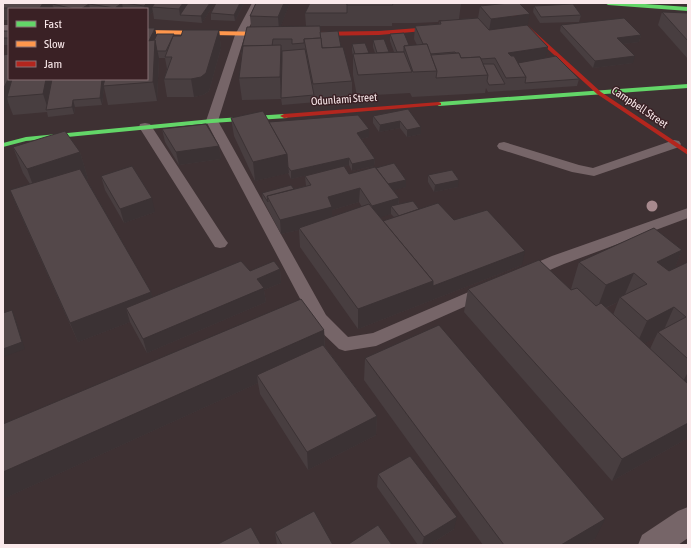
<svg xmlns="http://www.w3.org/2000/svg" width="691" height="548" viewBox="0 0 691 548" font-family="'Asap Condensed',sans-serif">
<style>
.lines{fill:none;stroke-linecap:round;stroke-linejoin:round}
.lane{fill:#766568;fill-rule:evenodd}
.street{fill:#766568;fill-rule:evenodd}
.fast{fill:#63d668;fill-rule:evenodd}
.slow{fill:#ff974d;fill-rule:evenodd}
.jam{fill:#b3261e;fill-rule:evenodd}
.tree{fill:#a78a8e}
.wall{fill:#483e40;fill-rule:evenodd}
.shaded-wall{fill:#3b3234}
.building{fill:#54484a;stroke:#3b3234}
.labels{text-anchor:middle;stroke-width:3;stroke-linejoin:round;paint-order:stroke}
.far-street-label{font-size:11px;fill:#fae9eb;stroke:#3a2125}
</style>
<rect width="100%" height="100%" fill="#3e3133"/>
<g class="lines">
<!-- lane -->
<g class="lane">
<polygon points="252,3 262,3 245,35 218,121 326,315 348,337 373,333 485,285 491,287 493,291 491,295 376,346 345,351 339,349 314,325 206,121 235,35"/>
<polygon points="145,123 150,124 225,239 228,243 225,247 220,248 215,247 139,127 140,124"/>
<polygon points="674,140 679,141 681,144 679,147 594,176 572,172 499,149 497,146 499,143 504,142 579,165 593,168"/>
<polygon points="688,208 688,218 564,264 531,278 525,280 519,278 517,274 519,270 552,256"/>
</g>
<!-- street -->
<g class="street">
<rect x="3" y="25" width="6" height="8"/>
<polygon points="688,507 688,538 678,545 638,545 642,535 678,511"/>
</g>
<!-- fast -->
<g class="fast">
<polygon points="605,3 631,3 688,7 688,11 608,5"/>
<polygon points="688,84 688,88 439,106 436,104 439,102"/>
<polygon points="284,114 288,116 287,118 212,123 26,141 3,147 3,143 26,137 212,119"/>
</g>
<!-- slow -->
<polygon class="slow" points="147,30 275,32 278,34 275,36 147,34"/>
<!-- jam -->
<g class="jam">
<polygon points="497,3 503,3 601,92 688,150 688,155 597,94"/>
<polygon points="444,26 446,27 446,29 379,35 309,36 306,34 309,32 379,31"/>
<polygon points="439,102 441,103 441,105 284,118 280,116 284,114"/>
</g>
</g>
<!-- trees -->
<circle class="tree" cx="652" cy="206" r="5.5"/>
<!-- wall -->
<g class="wall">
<polygon points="3,3 244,3 235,21 211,20 211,13 216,4 214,4 202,23 154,19 153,12 147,17 147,9 54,9 53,6 51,9 9,9 9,20 3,20"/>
<polygon points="256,3 290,3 280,27 320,32 341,47 352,81 352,99 282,105 281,98 281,99 242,100 239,78 242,58 241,52 251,27 250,16"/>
<polygon points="310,3 461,3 459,19 478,18 480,6 527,25 546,58 579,79 577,86 488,92 486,88 485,93 412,97 410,93 357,96 353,75 353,56 352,51 352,44 369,53 375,53 373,47 373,40 389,52 394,52 390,41 390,34 409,45 417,45 414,39 415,26 439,24 440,21 454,20 439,20 438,22 416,23 392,23 392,26 306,26 305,13"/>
<polygon points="534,6 581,15 579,22 540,23 533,12"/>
<polygon points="662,12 688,13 688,59 658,25"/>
<polygon points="561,25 641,35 639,42 623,44 633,63 593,68 560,31"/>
<polygon points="219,30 221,48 209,91 203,95 194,97 167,97 164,79 167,69 165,58 159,58 157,101 108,105 104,87 102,105 75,107 74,114 48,117 47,112 13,115 8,102 3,114 3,55 9,79 147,79 157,34 174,34 174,36 181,36"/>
<rect x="3" y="31" width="6" height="14"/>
<polygon points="408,109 421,134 407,137 400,128 379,132 373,123 373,116"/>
<path d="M 231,118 L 269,122 L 369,129 L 369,137 L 361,139 L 375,159 L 374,166 L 352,171 L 349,165 L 344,166 L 349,174 L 376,168 L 406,180 L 406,187 L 393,190 L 399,198 L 399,204 L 419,209 L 454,220 L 522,265 L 358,329 L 300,247 L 299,230 L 281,234 L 263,200 L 262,193 L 294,189 L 306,186 L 305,176 L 327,170 L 291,179 L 288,173 L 255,181 L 234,136 ZM 359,202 L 362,207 L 332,217 L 332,210 ZM 391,214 L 394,217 L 383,221 L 379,217 Z"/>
<polygon points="162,129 219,146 221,159 179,165 165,142"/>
<polygon points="13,147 80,152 88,179 86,179 151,292 152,297 250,271 280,269 281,283 264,290 266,302 147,353 130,322 78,342 18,209 10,190 30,184 23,173"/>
<polygon points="428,175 458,187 434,192 428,182"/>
<polygon points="101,176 155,212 124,223 105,190"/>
<path d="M 682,250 L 674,269 L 688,262 L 688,438 L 612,481 L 464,312 L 468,289 L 572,290 L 571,289 L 579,262 ZM 618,302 L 613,315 L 606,308 ZM 655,338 L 650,349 L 644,343 Z"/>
<polygon points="324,330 325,347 377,416 376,435 308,470 260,394 258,383 3,499"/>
<polygon points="365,358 595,539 585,545 483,545 364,380"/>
<polygon points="378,474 454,529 429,545 418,545 377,487"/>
<polygon points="275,532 333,545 277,545"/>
</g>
<!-- shaded-wall -->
<g class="shaded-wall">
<polygon points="43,3 53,3 53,4 52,4 53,6 51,9 40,9 40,8"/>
<polygon points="122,3 123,9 115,9 115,8"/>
<polygon points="147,3 162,3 152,7 153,12 147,17 147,9 145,9 144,6"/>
<polygon points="183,3 191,3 180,15 179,9"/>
<polygon points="210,3 214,3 214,4 202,23 201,16"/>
<polygon points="240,3 244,3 235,21 234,15"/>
<polygon points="284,3 290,3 279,30 278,17"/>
<polygon points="89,4 90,9 81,9"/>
<polygon points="530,14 525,38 487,43 491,19"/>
<polygon points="155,28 158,41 156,44 159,58 157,101 153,82 148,44"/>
<polygon points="219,30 221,48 209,91 203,95 194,97 191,79"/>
<polygon points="641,35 639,42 615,45 617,38"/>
<polygon points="281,45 283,66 281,99 280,77"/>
<polygon points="548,47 545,60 506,66 508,53"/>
<polygon points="635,56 633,63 593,68 595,61"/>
<polygon points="9,77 9,79 19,79 7,97 8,102 4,114 3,90"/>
<polygon points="46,79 56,79 48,109 43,94"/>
<polygon points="102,79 105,79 102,105 100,98"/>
<polygon points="73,100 75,107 74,114 72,107"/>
<polygon points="400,121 400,128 379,132 380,125"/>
<polygon points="421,127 421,134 407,137 407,130"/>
<polygon points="369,129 369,137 357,140 357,133"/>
<polygon points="219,146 221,159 179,165 176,152"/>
<polygon points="80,152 88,179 37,196 27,169"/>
<polygon points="287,154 289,173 255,181 253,162"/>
<polygon points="349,158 349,165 291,179 291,171"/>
<polygon points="375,159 374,166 352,171 352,164"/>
<polygon points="406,180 406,187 384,193 384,185"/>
<polygon points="459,180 458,187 434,192 435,185"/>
<polygon points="360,188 359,202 332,210 332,221 299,228 299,230 281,234 280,220 328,197"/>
<polygon points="152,198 155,212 124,223 120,209"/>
<polygon points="399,198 398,212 391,206 391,214 372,220 372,206"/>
<polygon points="682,250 671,277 657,262"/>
<polygon points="525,251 522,265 358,329 358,309 433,281"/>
<polygon points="280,269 281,283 264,290 266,302 147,353 143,339 257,279"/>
<polygon points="634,273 623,299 620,297 618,302 596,312 606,285"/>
<polygon points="151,292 156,311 126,308 130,322 78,342 70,323"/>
<polygon points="674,307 662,334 658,332 655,338 635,348 647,321"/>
<polygon points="12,310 15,318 25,349 3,357 3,349"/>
<polygon points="324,330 325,353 257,375 258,383 3,499 3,472"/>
<polygon points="688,372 688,384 679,389"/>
<polygon points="377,416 376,435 308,470 307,452"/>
<polygon points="688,423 688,438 612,481 622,459"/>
<polygon points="457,517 454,529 429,545 422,545 424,537"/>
<polygon points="605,519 595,539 585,545 561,545"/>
</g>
<!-- building -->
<g class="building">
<polygon points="3,3 43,3 40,8 3,8"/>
<polygon points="54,3 122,3 115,8 89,4 81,9 75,9 52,4"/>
<polygon points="124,3 147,3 144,6"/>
<polygon points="155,3 183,3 179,9 152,7"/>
<polygon points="188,3 210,3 201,16 180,15"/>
<polygon points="216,3 240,3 234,15 211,13"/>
<polygon points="256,3 284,3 278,17 250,16"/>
<polygon points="310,3 347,3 347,13 305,13"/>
<polygon points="347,3 392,3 393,5 347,5"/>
<polygon points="509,3 519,3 530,14 491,19 480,6"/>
<polygon points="573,4 581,15 541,17 534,6"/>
<polygon points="662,12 688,13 688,41"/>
<polygon points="478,18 489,30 527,25 548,47 508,53 511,56 514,56 526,77 506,78 495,58 481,59 480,57 461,58 459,53 456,53 455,52 430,54 427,44 423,44 415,26 441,24 440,21"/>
<polygon points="624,18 641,35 617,38 635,56 595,61 561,25"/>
<polygon points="320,26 321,38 304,39 304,43 292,44 292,39 273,39 272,46 243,46 242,52 241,52 247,27"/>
<polygon points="147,28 155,28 149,41 147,41"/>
<polygon points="183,30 219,30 206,73 201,77 191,79 164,79 172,57 165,57 173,36 181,36"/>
<rect x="3" y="31" width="6" height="7"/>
<polygon points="338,31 341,47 322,48 320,32"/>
<polygon points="404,33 409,45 404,46 404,52 397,52 390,34"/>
<polygon points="157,34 174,34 166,51 157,51 155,40 154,41"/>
<polygon points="321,38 322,48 343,47 352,81 313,84 304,39"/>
<polygon points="384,39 389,52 377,53 373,40"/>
<polygon points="155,40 153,82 103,86 105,79 147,79 147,41"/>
<polygon points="365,43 369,53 355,54 352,44"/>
<polygon points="427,44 437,71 413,72 404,46"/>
<polygon points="281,45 280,77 239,78 243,46"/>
<polygon points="305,49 314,95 281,98 282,60 282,51"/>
<polygon points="404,52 412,72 358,75 353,54"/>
<polygon points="459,53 461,58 480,57 488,75 436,78 437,71 431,55"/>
<polygon points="9,54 9,77 3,90 3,55"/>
<polygon points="556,56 579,79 525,83 526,77 518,63"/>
<polygon points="483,64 494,64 505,84 489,85 487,81 488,75"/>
<polygon points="12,79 46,79 43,94 7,97"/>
<polygon points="52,79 102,79 100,98 73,100 72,107 46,110"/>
<polygon points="408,109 421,127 407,130 400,121 380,125 373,116"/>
<polygon points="263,111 287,154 253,162 231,118"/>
<polygon points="358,115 369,129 357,133 375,159 352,164 349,158 291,171 288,167 287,154 269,122"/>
<polygon points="206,124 219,146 176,152 162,129"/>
<polygon points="65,131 80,152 27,169 13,147"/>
<polygon points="394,163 406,180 388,184 376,168"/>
<polygon points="132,166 152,198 120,209 101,176"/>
<polygon points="344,166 349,174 375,167 399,198 372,206 360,188 328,197 332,207 280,220 267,196 311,185 305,176"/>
<polygon points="80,169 151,292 70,323 10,190"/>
<polygon points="452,170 459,180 435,185 428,175"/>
<polygon points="291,185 294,189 267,196 268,202 262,193"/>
<polygon points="413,201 419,209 399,216 391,206"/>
<polygon points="438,203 454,220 487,210 525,251 433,286 433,281 383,221"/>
<polygon points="369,204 433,281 358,309 299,228"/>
<polygon points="654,228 682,250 657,262 669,271 688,262 688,359 658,332 686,317 674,307 647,321 620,297 647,284 634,273 606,285 579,262"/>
<polygon points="539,260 571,290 577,288 596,306 601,303 688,384 688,423 622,459 468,289"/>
<polygon points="241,261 250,271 274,261 280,269 257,279 264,288 143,339 126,308"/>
<polygon points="301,299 324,330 3,472 3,424"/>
<polygon points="12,310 22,342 3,349 3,313"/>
<polygon points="439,325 605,519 561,545 504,545 365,358"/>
<polygon points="323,345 377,416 307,452 257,375"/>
<polygon points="410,456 457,517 424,537 378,474"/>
<polygon points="314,511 333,545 282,545 275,532"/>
<polygon points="378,525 392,545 347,545"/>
<polygon points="251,527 261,545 216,545"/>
</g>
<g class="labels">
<!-- far-street labels -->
<g class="far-street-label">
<text transform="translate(344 99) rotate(-4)" y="4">Odunlami Street</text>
<text transform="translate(640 107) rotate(34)" y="4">Campbell Street</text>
</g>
</g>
<!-- border -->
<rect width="691" height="548" fill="none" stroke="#fae9eb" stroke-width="8"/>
<!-- legend -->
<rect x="8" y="8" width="140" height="72" fill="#3a2125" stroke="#877174"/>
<rect x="16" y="21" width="20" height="6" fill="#63d668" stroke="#877174"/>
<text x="44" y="28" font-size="12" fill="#fae9eb">Fast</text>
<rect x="16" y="41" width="20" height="6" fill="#ff974d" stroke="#877174"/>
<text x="44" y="48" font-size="12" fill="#fae9eb">Slow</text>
<rect x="16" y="61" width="20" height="6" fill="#b3261e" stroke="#877174"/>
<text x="44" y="68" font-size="12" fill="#fae9eb">Jam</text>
</svg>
